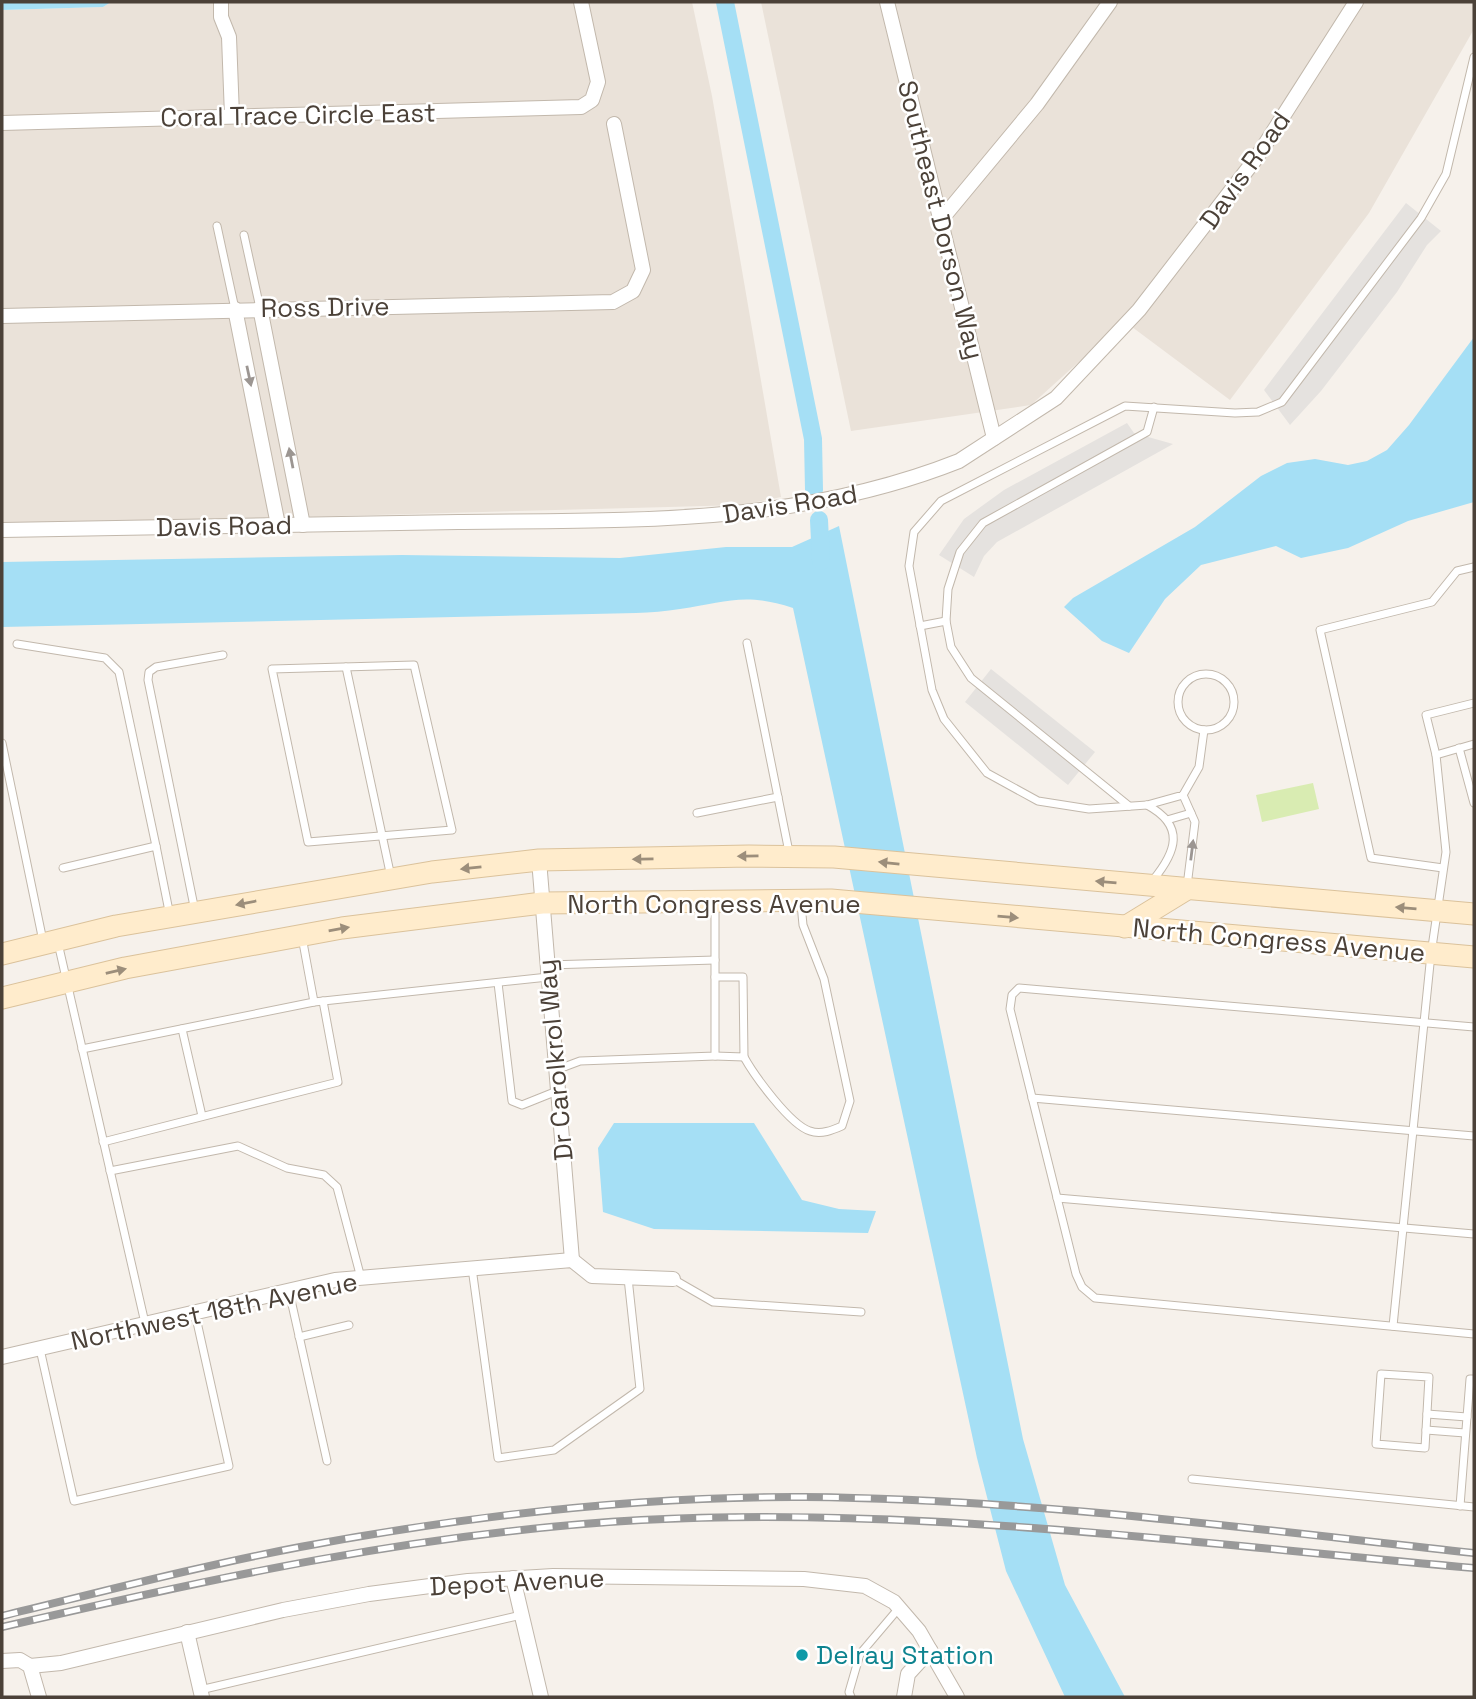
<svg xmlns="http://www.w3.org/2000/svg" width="1476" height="1699" viewBox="0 0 1476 1699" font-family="'Space Grotesk',sans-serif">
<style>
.residential{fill:#eae2d9}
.green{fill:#d9ecb2}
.parking{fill:#e5e2df}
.water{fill:#a5dff5}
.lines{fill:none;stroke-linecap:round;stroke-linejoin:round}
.canal{stroke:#a5dff5;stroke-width:18}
.service-casing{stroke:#c2b8ac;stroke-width:9}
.minor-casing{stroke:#c2b8ac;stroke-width:16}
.secondary-casing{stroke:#dbc29b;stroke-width:23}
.service{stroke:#fff;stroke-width:7}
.minor{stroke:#fff;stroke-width:14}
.secondary{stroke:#ffeccc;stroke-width:21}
.rail-casing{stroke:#999;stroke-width:8}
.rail{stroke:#fff;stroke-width:5;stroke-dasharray:16;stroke-linecap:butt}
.oneway{fill:#9c9692}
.oneway2{fill:#9c8e7b}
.culture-dot{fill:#0f9aa8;stroke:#fff;stroke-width:2.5}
.labels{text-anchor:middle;stroke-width:5;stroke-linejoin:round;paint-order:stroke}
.street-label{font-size:26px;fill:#4b4138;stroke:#fff}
.culture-label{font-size:26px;fill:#0d838f;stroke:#fff;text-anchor:start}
</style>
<rect width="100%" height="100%" fill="#f6f1eb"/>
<!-- residential -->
<g class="residential">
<polygon points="111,2 692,2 712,96 781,497 742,505 2,525 2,10 103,7"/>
<polygon points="761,2 1474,2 1474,29 1369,213 1230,400 1124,321 1031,405 851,431"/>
</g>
<!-- green -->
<polygon class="green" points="1313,783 1319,809 1262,822 1256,795"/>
<!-- parking -->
<g class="parking">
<polygon points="1406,203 1441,231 1427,245 1397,292 1321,391 1290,425 1264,390"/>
<polygon points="1127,423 1134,433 1173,444 997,542 984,556 974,577 939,555 964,519 1004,490"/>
<polygon points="991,669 1095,752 1068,785 965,702"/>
</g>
<!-- water -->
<g class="water">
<polygon points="2,2 111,2 103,7 2,10"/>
<polygon points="1474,337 1474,502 1408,521 1348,548 1301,558 1276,546 1201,565 1165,599 1129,653 1102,641 1064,607 1073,598 1195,527 1261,476 1287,463 1315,459 1348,465 1367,461 1387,450 1409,425"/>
<path d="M 839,526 L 1023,1439 L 1065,1585 L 1125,1697 L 1065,1697 L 1006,1571 L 977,1458 L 793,608 C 745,592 726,602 680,609 C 651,614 621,613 592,614 L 2,627 L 2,562 L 402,555 L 620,558 L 726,547 L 792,547 Z"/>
<polygon points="614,1123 754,1123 802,1200 839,1209 876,1211 868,1233 654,1229 603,1212 598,1148"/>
</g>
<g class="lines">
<!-- canal -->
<g class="canal">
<polyline points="725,2 813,439 814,490"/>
<polyline points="819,520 821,561"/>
</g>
<!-- service casing -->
<g class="service-casing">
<g id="service">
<polyline points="217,226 235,309"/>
<polyline points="244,235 260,308"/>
<polyline points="920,626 946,621"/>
<polyline points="747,643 789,852"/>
<polyline points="17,644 105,658 119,672 156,846"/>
<polygon points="414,665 452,830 308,842 272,669"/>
<polyline points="346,667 391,877"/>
<circle cx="1206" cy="702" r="28"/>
<polyline points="1204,730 1199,767 1183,795 1147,805 1089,809 1038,801 987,773 944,719 932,690 909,566 914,532 941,501 1125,406 1235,413 1258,412 1282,402 1421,218 1446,174 1474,57"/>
<polyline points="2,743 43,941"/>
<polyline points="1459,748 1474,803"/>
<polyline points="1436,755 1474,744"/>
<polyline points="1183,795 1195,822 1187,886"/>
<path d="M 1147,805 C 1186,826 1176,852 1153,880"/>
<polyline points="1129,806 971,678 951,647 946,621 948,589 960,552 983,523 1147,432 1154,407"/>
<polyline points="697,813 778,797"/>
<polyline points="1167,820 1191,813"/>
<polyline points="63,868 156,846 170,916"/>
<polyline points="1443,868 1371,858 1320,630 1432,602 1457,571 1474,567"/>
<polyline points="195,911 148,680 149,672 156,667 223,655"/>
<polyline points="302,937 314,1002"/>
<polyline points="58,943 145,1323"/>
<polyline points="548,965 715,960"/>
<polyline points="715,977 743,977 744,1057 715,1056"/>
<polyline points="498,983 512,1101 522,1105 557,1091"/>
<polyline points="1474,1027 1019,988 1012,995 1010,1009 1076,1274 1082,1287 1095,1298 1474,1334"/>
<polyline points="182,1029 202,1116"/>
<polyline points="82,1049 314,1002 548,977"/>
<path d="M 744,1057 C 754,1075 790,1125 810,1131 C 821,1135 833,1130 842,1126 L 850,1101 L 824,979 L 803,925 L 801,904"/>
<polyline points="556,1070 580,1061 715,1056 715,902"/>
<polyline points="1032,1098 1474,1136"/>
<polyline points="103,1142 338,1082 323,1001"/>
<polyline points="110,1171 238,1146 287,1168 324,1175 337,1187 361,1278"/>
<polyline points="1057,1198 1474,1234"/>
<polyline points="472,1268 498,1458 554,1450 640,1389 628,1278"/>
<polyline points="673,1279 713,1302 861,1312"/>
<polyline points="289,1291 327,1461"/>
<polyline points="1393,1326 1431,954 1446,852 1436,755 1426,715 1474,703"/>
<polyline points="299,1337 349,1325"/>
<polyline points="40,1349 74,1501 229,1466 195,1313"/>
<polygon points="1381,1374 1429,1377 1425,1448 1376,1444"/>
<polyline points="1427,1414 1467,1417"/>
<polyline points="1426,1430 1465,1433"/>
<polyline points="1192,1479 1474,1507"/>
<polyline points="1460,1506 1470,1379 1474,1379"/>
<polyline points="200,1690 521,1615"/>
<polyline points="851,1697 849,1692 860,1654 899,1608"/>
</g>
</g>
<!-- minor casing -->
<g class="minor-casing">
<g id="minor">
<polyline points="221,2 221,17 229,37 232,116"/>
<polyline points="887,2 994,438"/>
<polyline points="2,123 581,107 592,100 598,82 581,2"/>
<polyline points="940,221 1037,104 1110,2"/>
<polyline points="260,308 303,525"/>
<polyline points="235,309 278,525"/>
<polyline points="2,316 613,302 633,291 643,270 614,124"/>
<path d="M 2,530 C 154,527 306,525 458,522 C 631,520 795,526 959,461 L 1056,398 L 1139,310 L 1257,157 L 1356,2"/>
<polyline points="539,860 572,1260"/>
<polyline points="2,1357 335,1280 572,1260 592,1276 673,1279"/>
<polyline points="513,1578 541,1697"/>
<polyline points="187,1632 202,1697"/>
<polyline points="2,1661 20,1660 30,1666 39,1697"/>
<polyline points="30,1666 61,1663 283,1610 369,1594 468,1581 553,1576 804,1579 865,1586 894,1602 919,1631 957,1697"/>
<polyline points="904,1697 908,1674 930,1650"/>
</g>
</g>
<!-- secondary casing -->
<g class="secondary-casing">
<g id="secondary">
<polyline points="1125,927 1187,889"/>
<polyline points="2,954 116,926 432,872 539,860 749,856 834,857 1474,914"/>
<polyline points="2,998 125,968 342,928 542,903 831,900 1474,957"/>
</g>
</g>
<!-- service -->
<use href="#service" class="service"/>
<!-- minor -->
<use href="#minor" class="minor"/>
<!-- secondary -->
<use href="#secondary" class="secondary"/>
<!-- rail casing -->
<g class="rail-casing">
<g id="rail">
<path d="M 2,1616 C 101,1592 200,1566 300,1547 C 466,1516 636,1496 805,1497 C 1029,1499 1252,1529 1474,1553"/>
<path d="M 2,1627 C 213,1578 423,1532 641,1520 C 919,1506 1198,1544 1474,1568"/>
</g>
</g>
<!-- rail -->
<use href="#rail" class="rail"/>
</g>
<!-- one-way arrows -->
<defs><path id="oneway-solid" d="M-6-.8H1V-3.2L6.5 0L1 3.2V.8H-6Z" transform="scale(1.75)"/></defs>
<g class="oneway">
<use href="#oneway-solid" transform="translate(249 376) rotate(78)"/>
<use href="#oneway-solid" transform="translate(291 458) rotate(-101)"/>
<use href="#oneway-solid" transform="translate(1192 850) rotate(-83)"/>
</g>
<g class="oneway2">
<use href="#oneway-solid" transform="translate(748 856) rotate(179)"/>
<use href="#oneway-solid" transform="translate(643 859) rotate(179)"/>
<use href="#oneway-solid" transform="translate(889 863) rotate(-174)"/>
<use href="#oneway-solid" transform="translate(471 868) rotate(174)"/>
<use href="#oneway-solid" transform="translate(1106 882) rotate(-175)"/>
<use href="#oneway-solid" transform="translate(246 903) rotate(169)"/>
<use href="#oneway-solid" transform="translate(1406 908) rotate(-175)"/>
<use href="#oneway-solid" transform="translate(1008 917) rotate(5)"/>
<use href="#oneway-solid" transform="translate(339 929) rotate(-10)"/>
<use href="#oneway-solid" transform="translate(116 971) rotate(-13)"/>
</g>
<!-- markers -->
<circle class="culture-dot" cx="802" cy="1655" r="7"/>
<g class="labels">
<!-- street labels -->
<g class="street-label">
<text transform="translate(298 115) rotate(-1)" y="9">Coral Trace Circle East</text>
<text transform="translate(1245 170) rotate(-55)" y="9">Davis Road</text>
<text transform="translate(941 220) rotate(76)" y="9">Southeast Dorson Way</text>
<text transform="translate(325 307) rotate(-1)" y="9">Ross Drive</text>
<text transform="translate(790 504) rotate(-9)" y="9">Davis Road</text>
<text transform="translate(224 526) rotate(-1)" y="9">Davis Road</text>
<text x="714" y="913">North Congress Avenue</text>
<text transform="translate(1279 940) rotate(5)" y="9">North Congress Avenue</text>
<text transform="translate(555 1060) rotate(-95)" y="9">Dr Carolkrol Way</text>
<text transform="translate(214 1311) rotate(-12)" y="9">Northwest 18th Avenue</text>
<text transform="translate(517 1582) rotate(-3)" y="9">Depot Avenue</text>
</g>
<!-- culture labels -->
<g class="culture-label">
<text x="816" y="1664">Delray Station</text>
</g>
</g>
<!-- border -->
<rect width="1476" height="1699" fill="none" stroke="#4b4138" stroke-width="7"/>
</svg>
